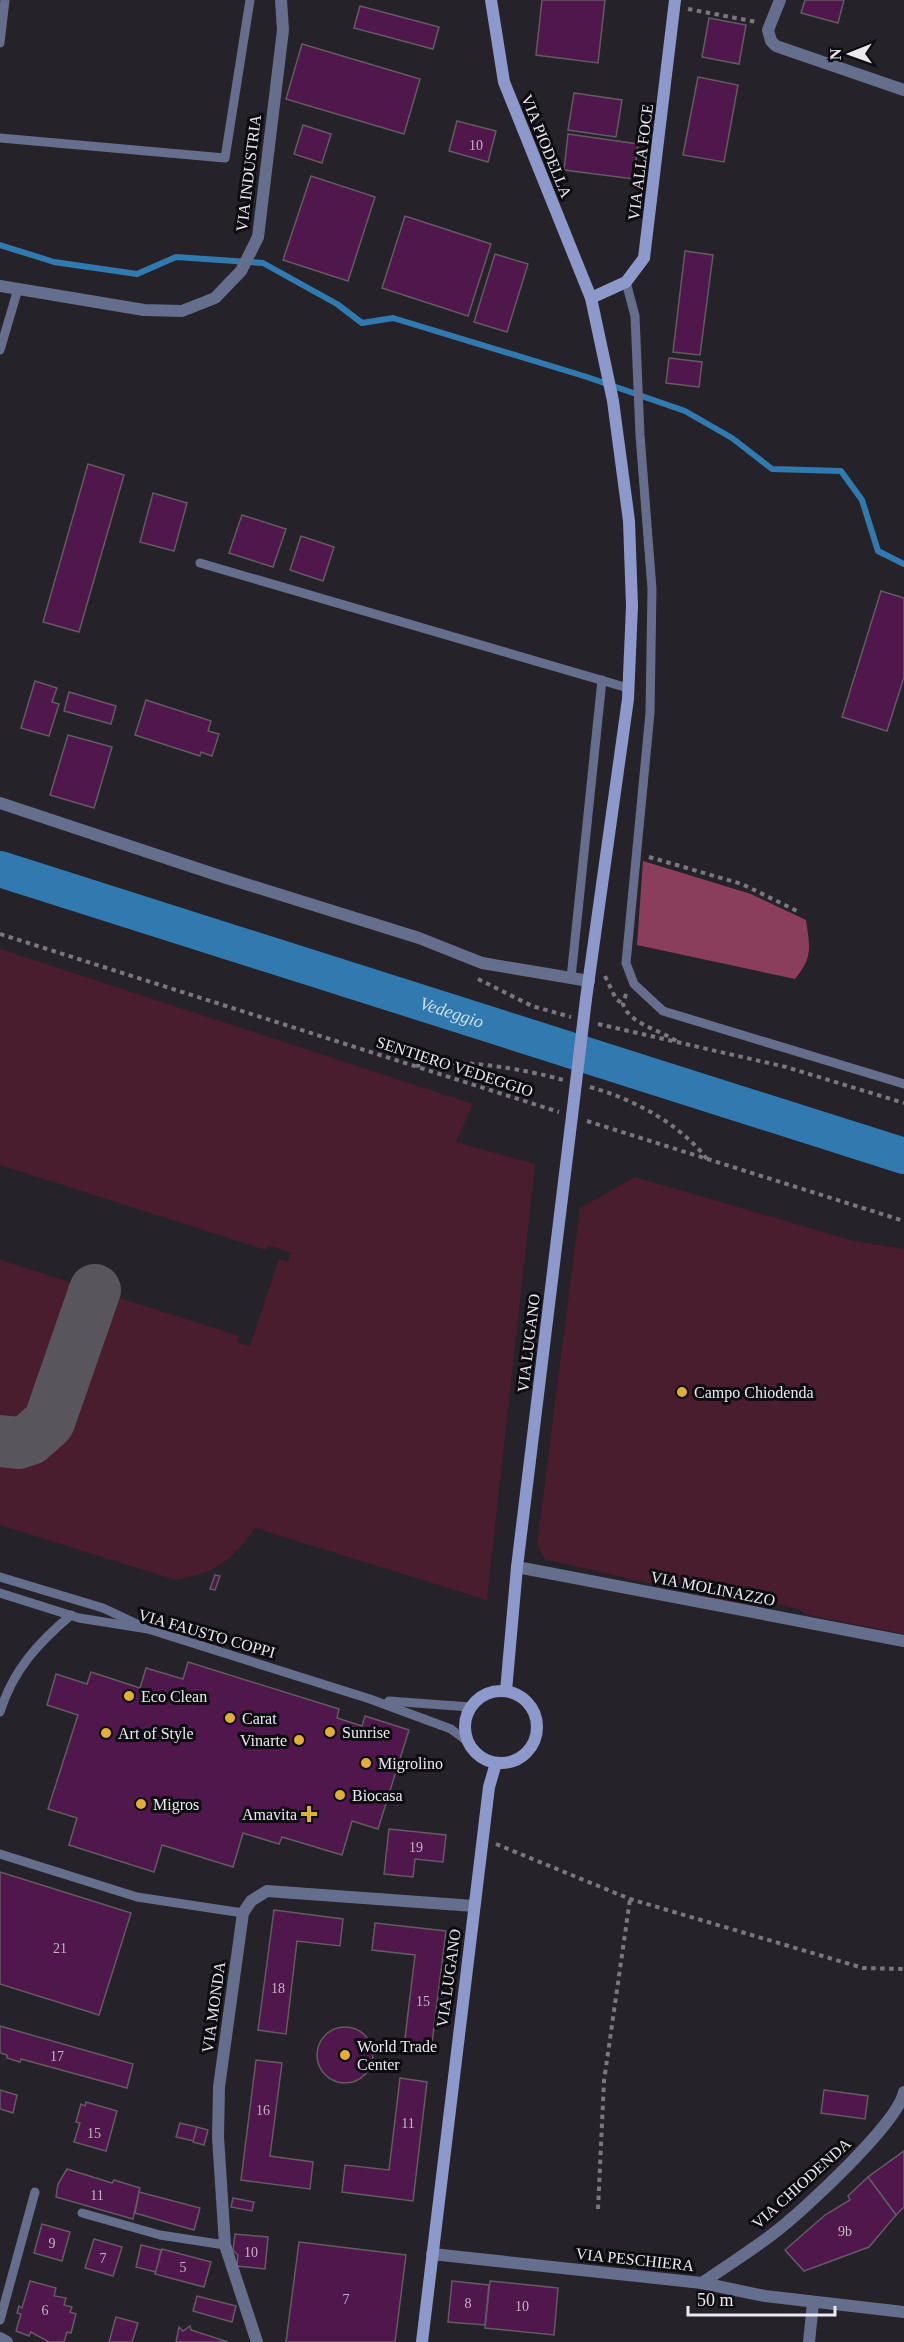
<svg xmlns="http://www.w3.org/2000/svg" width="904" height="2342" viewBox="0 0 904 2342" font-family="'Times New Roman',serif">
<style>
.green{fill:#491d2d}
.forest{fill:#8b3e5b}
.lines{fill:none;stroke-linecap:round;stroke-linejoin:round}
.stream{stroke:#317aaf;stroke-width:6}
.river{stroke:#317aaf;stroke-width:36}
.taxiway{stroke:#58555c;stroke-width:52}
.building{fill:#4f174c;stroke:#635a62;stroke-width:1.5}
.path{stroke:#7a787f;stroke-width:4;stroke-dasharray:4.5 4.5;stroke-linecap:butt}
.service{stroke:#666e8d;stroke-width:9}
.minor{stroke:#666e8d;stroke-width:12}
.secondary{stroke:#8c99ca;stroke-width:12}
.secondary-bridge{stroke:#8c99ca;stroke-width:12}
.poi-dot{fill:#e1af34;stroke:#0d0c10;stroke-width:2}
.labels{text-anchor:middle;stroke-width:6;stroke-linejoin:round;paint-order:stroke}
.number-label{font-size:14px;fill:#c4b4c6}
.street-label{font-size:16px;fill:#ebe9ef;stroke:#0d0c10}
.poi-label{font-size:16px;fill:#ebe9ef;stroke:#0d0c10;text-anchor:start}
.water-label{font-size:18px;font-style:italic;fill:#cddfee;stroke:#0d0c10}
</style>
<rect width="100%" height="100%" fill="#25222a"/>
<!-- green -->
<g class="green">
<path d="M 0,949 L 473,1104 L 456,1142 L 535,1164 L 487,1600 L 255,1528 C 232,1560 216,1573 176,1580 L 0,1525 L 0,1260 L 239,1336 L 237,1342 L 250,1346 L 279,1259 L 288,1262 L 291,1253 L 268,1245 L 266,1250 L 0,1165 Z"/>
<polygon points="635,1177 854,1241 904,1249 904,1634 804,1614 802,1610 773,1603 744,1605 544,1559 537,1544 580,1208"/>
</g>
<!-- forest -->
<path class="forest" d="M 643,861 L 751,894 L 806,920 C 810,948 813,957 795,979 L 637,945 Z"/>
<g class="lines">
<!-- stream -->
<polyline class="stream" points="0,245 54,262 137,274 176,257 263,263 337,304 362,323 393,318 587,377 685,411 732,438 772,469 841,471 862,500 878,551 904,564"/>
<!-- river -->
<path class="river" id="s1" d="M 0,869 L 904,1156"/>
<!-- taxiway -->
<polyline class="taxiway" points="0,1441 18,1443 30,1439 49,1422 95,1290"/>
</g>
<!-- building -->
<g class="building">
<polygon points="542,0 605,0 598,63 536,55"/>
<polygon points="805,0 844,0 838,23 801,13"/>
<polygon points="360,6 439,27 433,49 354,28"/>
<polygon points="709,18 746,25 739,64 702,57"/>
<polygon points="302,44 420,79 404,134 286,99"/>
<polygon points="698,77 738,85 724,162 683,155"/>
<polygon points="574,93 622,100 616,137 568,130"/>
<polygon points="457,121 496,131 488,162 449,151"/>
<polygon points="303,125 331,134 322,163 294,154"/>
<polygon points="568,134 638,144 634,179 564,170"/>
<polygon points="311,176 375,197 348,281 283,260"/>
<polygon points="405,216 491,244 468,316 382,288"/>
<polygon points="685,251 713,255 700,355 673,352"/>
<polygon points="495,254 528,264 507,332 474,322"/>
<polygon points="669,358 702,362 699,387 666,383"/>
<polygon points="88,464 124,475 79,632 43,622"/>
<polygon points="153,493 187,503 174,551 140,542"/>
<polygon points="242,515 286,529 273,567 229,553"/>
<polygon points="301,536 334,547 323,581 290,570"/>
<polygon points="881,591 904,598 904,677 887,731 842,717"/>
<polygon points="35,681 57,688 52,702 59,704 49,736 21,728"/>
<polygon points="69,692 116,706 111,724 64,711"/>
<polygon points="146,700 211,721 208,731 219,734 212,756 201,752 200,756 135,735"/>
<polygon points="68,735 112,747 94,808 50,795"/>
<polygon points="215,1575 220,1576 215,1590 210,1589"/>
<polygon points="188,1662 339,1709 337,1718 362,1726 365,1716 409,1730 378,1829 352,1821 342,1855 282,1837 279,1844 243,1833 233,1867 162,1845 154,1872 69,1845 77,1818 48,1809 78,1715 47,1705 56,1674 87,1684 91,1672 140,1688 146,1668 183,1679"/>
<polygon points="389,1829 446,1835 443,1862 415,1859 413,1877 384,1874"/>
<polygon points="0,1872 131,1913 99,2015 0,1984"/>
<polygon points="274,1910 343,1919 340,1946 297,1941 286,2034 258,2030"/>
<polygon points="375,1923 446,1931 431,2051 404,2047 415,1955 372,1950"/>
<polygon points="0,2026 133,2064 127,2088 21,2059 20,2062 7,2058 7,2055 0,2053"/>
<circle cx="345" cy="2055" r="28"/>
<polygon points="256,2060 282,2063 270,2156 313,2162 310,2189 241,2180"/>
<polygon points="400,2078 427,2082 413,2201 342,2192 345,2165 389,2170"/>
<polygon points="0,2090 17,2095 13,2113 0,2109"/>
<polygon points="824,2090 868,2096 865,2119 821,2113"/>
<polygon points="86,2102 117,2111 106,2151 74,2142 80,2123 76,2122 81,2104 85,2106"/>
<polygon points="180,2123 197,2127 194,2141 176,2137"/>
<polygon points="197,2127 208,2130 204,2145 193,2142"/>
<polygon points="904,2151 904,2207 896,2215 868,2177"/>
<polygon points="67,2169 112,2183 114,2180 140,2188 133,2219 56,2197 58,2184"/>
<polygon points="868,2177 896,2215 869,2247 804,2271 785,2250 825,2215 850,2200 848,2196"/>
<polygon points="139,2192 200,2208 194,2230 135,2213"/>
<polygon points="233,2198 254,2202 252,2211 231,2207"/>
<polygon points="42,2224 70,2232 62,2261 34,2253"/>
<polygon points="235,2234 268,2237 265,2269 237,2266 238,2255 233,2250"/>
<polygon points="94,2239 122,2247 113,2276 85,2268"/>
<polygon points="299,2242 406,2255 395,2342 286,2342"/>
<polygon points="141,2245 161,2250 156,2272 136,2267"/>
<polygon points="162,2249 211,2262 204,2287 155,2274"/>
<polygon points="30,2281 56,2288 54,2296 66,2298 64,2305 72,2307 70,2312 76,2314 71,2333 67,2332 64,2342 49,2342 31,2332 29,2336 16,2331 21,2314 17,2313 19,2306 22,2308"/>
<polygon points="452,2281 489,2285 485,2325 448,2322"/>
<polygon points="490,2281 558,2288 554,2335 485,2328"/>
<polygon points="197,2296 236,2306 232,2322 193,2311"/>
<polygon points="116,2317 138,2323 132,2342 109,2342"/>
<polygon points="190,2326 191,2330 228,2342 176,2342 179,2327 183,2331"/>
</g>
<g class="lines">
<!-- path -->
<g class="path">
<polyline points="688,9 757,22"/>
<polyline points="649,857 742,884 799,912"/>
<polyline points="0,934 559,1112"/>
<polyline points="605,976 616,999 623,1004"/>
<polyline points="478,979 532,1006 571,1017"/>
<path d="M 626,994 L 623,1004 C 629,1024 661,1030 678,1042"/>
<polyline points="598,1024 786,1067 904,1103"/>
<path d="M 416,1066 C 454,1057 525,1069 563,1080"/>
<path d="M 590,1087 C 633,1099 679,1123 707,1159"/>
<polyline points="587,1121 904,1221"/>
<polyline points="496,1844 630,1899 863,1968 904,1969"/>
<polyline points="598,2209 604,2081 630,1899"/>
</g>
<!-- service -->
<g class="service">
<polyline points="0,43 5,0"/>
<polyline points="0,138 225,158 250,0"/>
<polyline points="626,282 635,316 640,435 652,589 650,713 626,963 634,984 663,1011 904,1084"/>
<polyline points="0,350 18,289"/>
<polyline points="200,563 628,688"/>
<polyline points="571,978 602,680"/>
<polyline points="0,1577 103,1608 137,1624"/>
<polyline points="0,1593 79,1618 148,1629 370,1699 451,1729 467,1741"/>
<polyline points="389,1701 470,1707"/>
<path d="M 0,1712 C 13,1670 38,1643 71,1615"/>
<polyline points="0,1854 137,1897 243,1913"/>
<polyline points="82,2213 160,2235 225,2245"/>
<polyline points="0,2320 35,2192"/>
</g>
<!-- minor -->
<g class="minor">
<polyline points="780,0 768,30 771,41 776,46 904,90"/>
<polyline points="0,286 144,310 182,311 215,298 241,271 258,237 283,30 281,0"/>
<polyline points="0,803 217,875 419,938 482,963 589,981"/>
<polyline points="517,1567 904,1641"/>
<polyline points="432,2254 702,2283 765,2296 904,2312"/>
<path d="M 702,2283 C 726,2266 751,2251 774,2233 C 802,2212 898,2123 904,2092"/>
<polyline points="0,2338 7,2342"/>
<polyline points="257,2342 225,2245 218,2137 219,2087 243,1913 251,1901 267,1891 474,1906"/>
<polyline points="809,2342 813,2303"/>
</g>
<!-- secondary -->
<g class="secondary">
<polyline points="491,0 504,82 591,298 613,401 629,521 632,606 628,699 586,999"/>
<polyline points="591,298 626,282 644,258 675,0"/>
<circle cx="501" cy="1727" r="36"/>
<polyline points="506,1691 517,1567 572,1116"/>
<polyline points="422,2342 489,1787 496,1763"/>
</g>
<!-- secondary-bridge -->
<polyline class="secondary-bridge" points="572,1116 586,999"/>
</g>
<!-- markers -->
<g class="poi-dot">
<circle cx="682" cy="1392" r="6"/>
<circle cx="129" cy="1696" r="6"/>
<circle cx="230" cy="1718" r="6"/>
<circle cx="330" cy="1732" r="6"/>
<circle cx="106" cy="1733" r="6"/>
<circle cx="299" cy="1740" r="6"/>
<circle cx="366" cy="1763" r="6"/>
<circle cx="340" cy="1795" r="6"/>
<circle cx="141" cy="1804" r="6"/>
<path d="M306 1805h6v6h6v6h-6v6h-6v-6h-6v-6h6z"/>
<circle cx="345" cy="2055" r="6"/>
</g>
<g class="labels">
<!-- number labels -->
<g class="number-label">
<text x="476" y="150">10</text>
<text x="416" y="1852">19</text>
<text x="60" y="1953">21</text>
<text x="278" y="1993">18</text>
<text x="423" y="2006">15</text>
<text x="57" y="2061">17</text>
<text x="263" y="2115">16</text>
<text x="408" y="2128">11</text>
<text x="94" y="2138">15</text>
<text x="97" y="2200">11</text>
<text x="845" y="2236">9b</text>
<text x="52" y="2248">9</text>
<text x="251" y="2257">10</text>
<text x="103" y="2263">7</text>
<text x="183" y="2272">5</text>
<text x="346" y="2304">7</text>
<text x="468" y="2308">8</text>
<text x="522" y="2311">10</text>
<text x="45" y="2315">6</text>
</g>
<!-- street labels -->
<g class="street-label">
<text transform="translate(547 146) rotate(68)" y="6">VIA PIODELLA</text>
<text transform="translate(640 162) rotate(-83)" y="6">VIA ALLA FOCE</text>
<text transform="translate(248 173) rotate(-83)" y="6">VIA INDUSTRIA</text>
<text transform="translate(455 1066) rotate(18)" y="6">SENTIERO VEDEGGIO</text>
<text transform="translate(528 1343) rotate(-83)" y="6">VIA LUGANO</text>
<text transform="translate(713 1588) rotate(11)" y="6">VIA MOLINAZZO</text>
<text transform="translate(207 1633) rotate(16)" y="6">VIA FAUSTO COPPI</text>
<text transform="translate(448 1978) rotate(-82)" y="6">VIA LUGANO</text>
<text transform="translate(213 2007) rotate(-82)" y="6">VIA MONDA</text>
<text transform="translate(801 2183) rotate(-42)" y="6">VIA CHIODENDA</text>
<text transform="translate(635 2259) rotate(6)" y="6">VIA PESCHIERA</text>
</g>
<!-- poi labels -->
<g class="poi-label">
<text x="694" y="1398">Campo Chiodenda</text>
<text x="141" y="1702">Eco Clean</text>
<text x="242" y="1724">Carat</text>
<text x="342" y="1738">Sunrise</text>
<text x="118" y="1739">Art of Style</text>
<text x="287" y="1746" text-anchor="end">Vinarte</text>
<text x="378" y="1769">Migrolino</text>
<text x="352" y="1801">Biocasa</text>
<text x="153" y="1810">Migros</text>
<text x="297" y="1820" text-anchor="end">Amavita</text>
<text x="357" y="2052">World Trade<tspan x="357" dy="18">Center</tspan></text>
</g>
<!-- water labels -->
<g class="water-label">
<text dy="6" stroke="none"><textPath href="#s1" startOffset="474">Vedeggio</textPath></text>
</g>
</g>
<!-- north arrow -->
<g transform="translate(850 54) rotate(269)" stroke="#0d0c10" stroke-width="4.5" paint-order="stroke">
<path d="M0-4.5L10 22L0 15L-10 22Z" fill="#ebe9ef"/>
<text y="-9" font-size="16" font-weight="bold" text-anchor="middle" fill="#ebe9ef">N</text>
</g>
<!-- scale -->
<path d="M688 2306v9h147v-9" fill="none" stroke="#ebe9ef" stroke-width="3"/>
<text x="697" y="2306" font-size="18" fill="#ebe9ef" stroke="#0d0c10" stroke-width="4.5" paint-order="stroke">50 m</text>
</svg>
